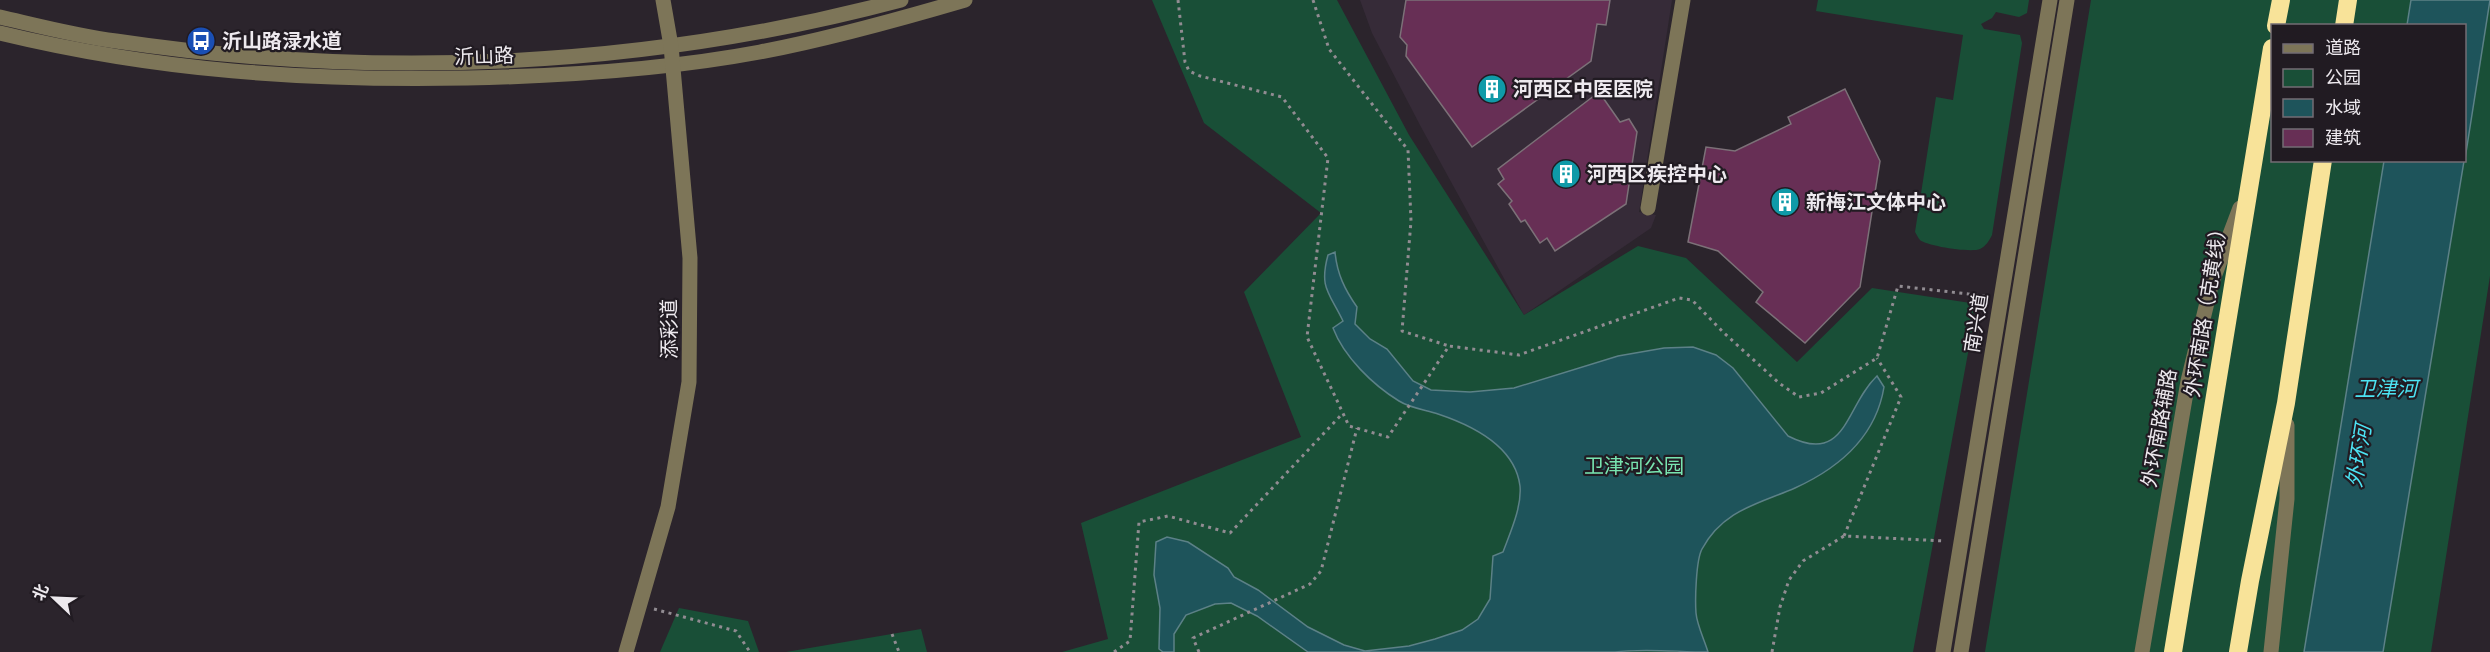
<svg xmlns="http://www.w3.org/2000/svg" width="2490" height="652" viewBox="0 0 2490 652" font-family="'Sofia Sans Condensed','Noto Sans SC',sans-serif">
<style>
.built{fill:#362b38}
.green{fill:#194f37;fill-rule:evenodd}
.water{fill:#1e545b;stroke:#5c8187;stroke-width:1.5}
.building{fill:#672f55;stroke:#7c7178;stroke-width:1.5}
.lines{fill:none;stroke-linecap:round;stroke-linejoin:round}
.path{stroke:#918c92;stroke-width:3;stroke-dasharray:3 4.5;stroke-linecap:butt}
.minor{stroke:#7d7558;stroke-width:15}
.highway{stroke:#f8e399;stroke-width:18}
.labels{text-anchor:middle;stroke-width:4.5;stroke-linejoin:round;paint-order:stroke}
.poi-label{font-size:20px;font-weight:bold;fill:#ede9ee;stroke:#211b22;text-anchor:start}
.street-label{font-size:20px;fill:#ede9ee;stroke:#211b22}
.park-label{font-size:20px;fill:#78e4b0;stroke:#211b22}
.water-label{font-size:21px;font-style:italic;fill:#4ce3f3;stroke:#211b22}
</style>
<rect width="100%" height="100%" fill="#2b242c"/>
<!-- built -->
<polygon class="built" points="1360,0 1672,0 1639,212 1656,215 1651,228 1524,315 1421,127 1372,33"/>
<!-- green -->
<g class="green">
<polygon points="1152,0 1337,0 1409,135 1524,315 1638,246 1686,258 1797,362 1872,288 1977,304 1913,652 1062,652 1108,639 1081,523 1301,437 1244,292 1321,213 1204,123"/>
<path d="M 1818,0 L 2029,0 L 2027,13 L 2019,17 L 1996,12 L 1992,18 L 1981,24 L 1984,29 L 2020,35 L 2022,43 L 1992,235 C 1989,241 1986,246 1980,249 C 1971,253 1927,246 1920,240 C 1918,238 1916,233 1915,232 L 1936,97 L 1953,100 L 1963,35 L 1816,11 Z"/>
<path d="M 2091,0 L 2490,0 L 2490,276 L 2431,652 L 1985,652 ZM 2272,26 L 2464,26 L 2464,160 L 2272,160 Z"/>
<polygon points="679,608 748,621 759,652 660,652"/>
<polygon points="921,629 927,652 786,652"/>
</g>
<!-- water -->
<g class="water">
<polygon points="2411,0 2490,0 2465,159 2464,26 2407,25"/>
<polygon points="2384,161 2464,161 2383,652 2304,652"/>
<path d="M 1335,252 C 1337,274 1345,290 1357,307 L 1355,324 L 1370,339 L 1387,349 L 1413,381 L 1431,390 L 1470,392 L 1514,388 L 1618,356 L 1664,348 L 1693,347 L 1716,355 L 1733,368 L 1788,436 C 1847,466 1845,406 1877,376 L 1884,387 C 1876,436 1839,468 1795,488 C 1758,504 1723,510 1702,549 C 1696,560 1695,599 1696,613 C 1697,625 1704,639 1708,652 C 1678,652 1643,648 1615,652 L 1308,652 L 1257,616 L 1231,603 L 1215,604 L 1186,615 L 1174,634 L 1174,652 L 1163,652 L 1159,649 L 1160,608 L 1154,575 L 1156,542 L 1167,537 L 1188,542 L 1228,568 L 1234,577 L 1258,590 L 1308,627 L 1344,645 L 1365,651 L 1409,646 L 1435,639 L 1462,630 L 1478,619 L 1490,599 L 1493,556 L 1503,552 C 1510,533 1522,507 1520,486 C 1515,446 1471,425 1438,414 C 1426,410 1410,408 1399,401 C 1373,385 1344,357 1333,328 L 1343,321 C 1329,292 1319,288 1328,255 Z"/>
</g>
<!-- building -->
<g class="building">
<polygon points="1406,0 1610,0 1606,25 1597,24 1591,61 1472,147 1406,56 1407,45 1400,37"/>
<polygon points="1845,89 1880,161 1860,287 1805,343 1756,302 1763,292 1718,251 1688,242 1706,147 1735,151 1791,124 1788,117"/>
<polygon points="1599,92 1620,122 1629,119 1637,132 1626,204 1555,251 1547,238 1540,243 1525,220 1521,222 1509,204 1512,201 1498,184 1504,179 1498,169"/>
</g>
<g class="lines">
<!-- path -->
<g class="path">
<polyline points="1178,0 1185,62 1189,71 1200,76 1282,97 1328,158 1307,337 1349,426 1388,437 1449,346 1519,355 1679,298 1692,300 1724,333 1779,383 1799,397 1821,393 1877,358 1898,286 1986,296"/>
<polyline points="1313,0 1329,49 1408,150 1411,221 1402,331 1449,346"/>
<polyline points="1844,536 1901,397 1877,358"/>
<polyline points="654,609 736,631 750,652"/>
<polyline points="892,634 899,652"/>
<polyline points="1114,652 1130,641 1139,522 1168,516 1230,533 1343,413"/>
<polyline points="1199,652 1193,638 1310,584 1321,571 1357,428"/>
<polyline points="1772,652 1780,607 1789,580 1803,561 1844,536 1944,541"/>
</g>
<!-- minor -->
<g class="minor">
<path d="M 0,17 C 39,26 77,36 116,41 C 377,80 646,68 901,0"/>
<path d="M 0,33 C 157,71 306,81 467,78 C 565,76 664,70 760,52 C 829,39 897,20 965,0"/>
<polyline points="1648,208 1683,0"/>
<polyline points="626,652 668,507 689,382 690,258 671,46 663,0"/>
<polyline points="1943,652 2050,0"/>
<polyline points="1961,652 2067,0"/>
<polyline points="2142,652 2188,381 2212,282 2240,208"/>
<polyline points="2271,652 2287,499 2287,425"/>
</g>
<!-- highway -->
<g class="highway">
<polyline points="2276,26 2281,0"/>
<polyline points="2344,26 2348,0"/>
<polyline points="2173,652 2272,48"/>
<polyline points="2238,652 2250,581 2286,403 2323,160"/>
</g>
</g>
<!-- icons -->
<defs>
<g id="bus-disc" transform="scale(1.5)"><circle r="9.5" fill="#1a4fb4" stroke="#211b22"/><path d="M-5-6H5V4H4V6H2V4H-2V6H-4V4H-5ZM-3.5-4V0h7V-4ZM-3.5 1.2v1.5H-2V1.2ZM2 1.2v1.5H3.5V1.2Z" fill="#fff"/></g>
<g id="building-disc" transform="scale(1.5)"><circle r="9.5" fill="#0f9aa8" stroke="#211b22"/><path d="M-4-6H4V6H1V3H-1V6H-4ZM-2.5-4.3h1.7v1.8h-1.7ZM.8-4.3h1.7v1.8H.8ZM-2.5-1h1.7V.8h-1.7ZM.8-1h1.7V.8H.8Z" fill="#fff"/></g>
</defs>
<g fill-rule="evenodd">
<use href="#bus-disc" x="201" y="41"/>
<use href="#building-disc" x="1492" y="89"/>
<use href="#building-disc" x="1566" y="174"/>
<use href="#building-disc" x="1785" y="202"/>
</g>
<g class="labels">
<!-- poi labels -->
<g class="poi-label">
<text x="222" y="48">沂山路渌水道</text>
<text x="1513" y="96">河西区中医医院</text>
<text x="1587" y="181">河西区疾控中心</text>
<text x="1806" y="209">新梅江文体中心</text>
</g>
<!-- street labels -->
<g class="street-label">
<text transform="translate(484 56) rotate(-2)" y="7">沂山路</text>
<text transform="translate(2206 308) rotate(-81)" y="7">外环南路（克黄线）</text>
<text transform="translate(1976 323) rotate(-81)" y="7">南兴道</text>
<text transform="translate(669 329) rotate(-90)" y="7">添彩道</text>
<text transform="translate(2159 428) rotate(-80)" y="7">外环南路辅路</text>
</g>
<!-- park labels -->
<g class="park-label">
<text x="1634" y="473">卫津河公园</text>
</g>
<!-- water labels -->
<g class="water-label">
<text x="2386" y="396">卫津河</text>
<text transform="translate(2359 456) rotate(-81)" y="7">外环河</text>
</g>
</g>
<!-- legend -->
<rect x="2271" y="24" width="195" height="138" fill="#211b22" stroke="#736d74" stroke-width="1.5"/>
<rect x="2283" y="44" width="30" height="9" fill="#7d7558" stroke="#736d74" stroke-width="1.5"/>
<text x="2325" y="54" font-size="18" fill="#ede9ee">道路</text>
<rect x="2283" y="69" width="30" height="18" fill="#194f37" stroke="#736d74" stroke-width="1.5"/>
<text x="2325" y="84" font-size="18" fill="#ede9ee">公园</text>
<rect x="2283" y="99" width="30" height="18" fill="#1e545b" stroke="#736d74" stroke-width="1.5"/>
<text x="2325" y="114" font-size="18" fill="#ede9ee">水域</text>
<rect x="2283" y="129" width="30" height="18" fill="#672f55" stroke="#736d74" stroke-width="1.5"/>
<text x="2325" y="144" font-size="18" fill="#ede9ee">建筑</text>
<!-- north arrow -->
<g transform="translate(54 598) rotate(293)" stroke="#211b22" stroke-width="4.5" paint-order="stroke">
<path d="M0-4.5L10 22L0 15L-10 22Z" fill="#ede9ee"/>
<text y="-9" font-size="16" font-weight="bold" text-anchor="middle" fill="#ede9ee">北</text>
</g>
</svg>
